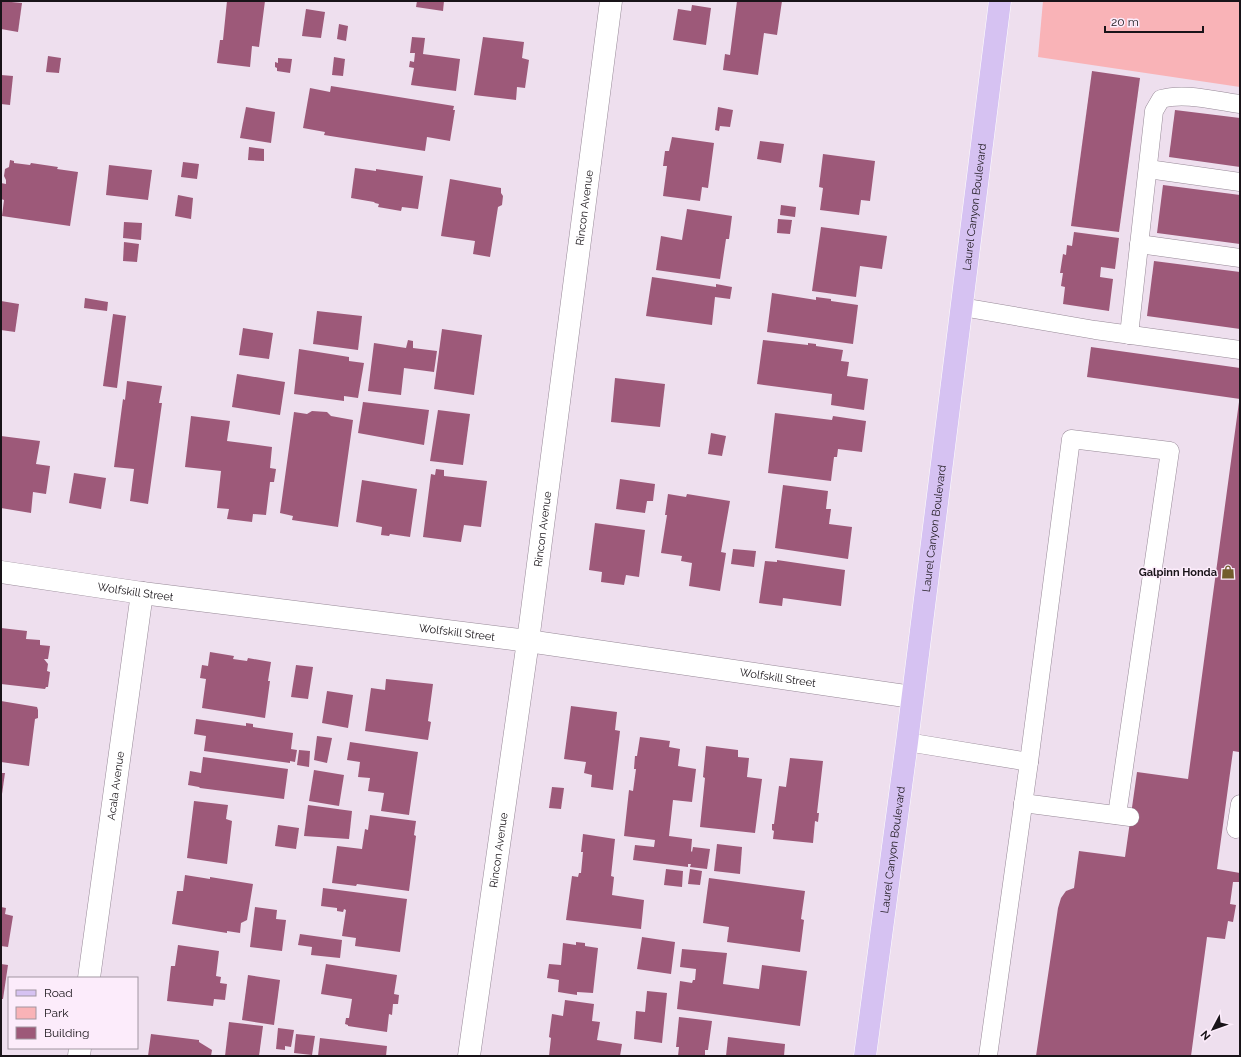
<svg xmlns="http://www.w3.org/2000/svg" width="1241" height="1057" viewBox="0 0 1241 1057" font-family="Raleway,sans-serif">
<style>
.green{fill:#f9b3b7}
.building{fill:#9d5979}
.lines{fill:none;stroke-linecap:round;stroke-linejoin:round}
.service-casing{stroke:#978997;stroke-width:19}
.minor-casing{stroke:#978997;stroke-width:23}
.primary-casing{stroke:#fff;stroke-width:23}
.service{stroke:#fff;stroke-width:18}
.minor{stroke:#fff;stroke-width:22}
.primary{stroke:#d6c2f2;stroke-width:22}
.labels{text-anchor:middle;stroke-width:3;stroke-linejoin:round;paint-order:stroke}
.street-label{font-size:11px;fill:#191419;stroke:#fcecfb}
.poi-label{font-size:11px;font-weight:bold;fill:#191419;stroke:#fcecfb;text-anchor:end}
</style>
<rect width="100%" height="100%" fill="#eedfee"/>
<!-- green -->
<polygon class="green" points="1043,1 1240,1 1240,87 1038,57"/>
<!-- building -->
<g class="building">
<polygon points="1,1 22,3 18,32 1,29"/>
<polygon points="227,1 265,1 259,47 252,46 250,67 217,63 220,40 223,40"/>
<polygon points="417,1 444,1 443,11 416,7"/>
<polygon points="737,1 782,1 777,35 764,33 758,75 723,70 725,54 730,55"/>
<polygon points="692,5 711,8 706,45 673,40 678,9 691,11"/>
<polygon points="306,9 325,12 321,38 302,36"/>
<polygon points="339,24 348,26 346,41 337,39"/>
<polygon points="412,37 425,38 423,54 460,59 456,91 411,85 414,68 409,67 410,61 414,62 415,53 410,53"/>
<polygon points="483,37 524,42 522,58 529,60 525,88 517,87 516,100 474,95"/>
<polygon points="48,56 61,58 59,73 46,72"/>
<polygon points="334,57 345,59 343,76 332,75"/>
<polygon points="278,58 292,59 290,73 277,71 277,68 275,67 275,62 278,63"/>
<polygon points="1092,71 1140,78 1119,232 1071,226"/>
<polygon points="1,75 13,76 10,105 1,104"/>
<polygon points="331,86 454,106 453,110 455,110 450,141 427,137 425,151 324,135 325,132 303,128 310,88 330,92"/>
<polygon points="246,107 275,112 271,143 240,138"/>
<polygon points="718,107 733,110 730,127 720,126 719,131 715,130"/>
<polygon points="1175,110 1240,118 1240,167 1169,157"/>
<polygon points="672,137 714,143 708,188 702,187 700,201 663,196 667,166 663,166 665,151 669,151"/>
<polygon points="760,141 784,144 781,163 757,159"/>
<polygon points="249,147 264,149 264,161 248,160"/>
<polygon points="823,154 875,161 870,201 861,200 859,215 820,210 823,188 819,187"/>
<polygon points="10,160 14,161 14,163 30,165 31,163 58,167 57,169 78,172 70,226 2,216 4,200 1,199 1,183 6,184 6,180 4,176 5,169 9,167"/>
<polygon points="183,162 199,164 197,179 181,177"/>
<polygon points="109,165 152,170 148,200 106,195"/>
<polygon points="355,168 376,171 376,169 423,176 418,209 402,207 401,211 378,207 379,204 375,203 374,202 351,198"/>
<polygon points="450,179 501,188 501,193 503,196 502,205 498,207 490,257 473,254 475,241 441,236"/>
<polygon points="1163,185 1240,195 1240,244 1157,233"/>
<polygon points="178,195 193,198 191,219 175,216"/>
<polygon points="781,205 796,207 795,217 780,215"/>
<polygon points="687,209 732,216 729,239 726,239 720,279 656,270 661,236 682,240"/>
<polygon points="778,219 792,220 790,234 777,233"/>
<polygon points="124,222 142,223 141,240 123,238"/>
<polygon points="821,227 887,236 882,269 860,266 856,297 812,291"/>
<polygon points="1074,232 1119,238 1115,269 1101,267 1100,277 1113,279 1109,311 1063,304 1065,287 1061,286 1063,273 1060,273 1063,254 1066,255 1067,245 1072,246"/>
<polygon points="124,242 139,244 137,262 123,261"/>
<polygon points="1154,261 1240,272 1240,329 1147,316"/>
<polygon points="652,277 716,287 716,284 732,287 730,299 715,297 712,325 646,316"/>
<polygon points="772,293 816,300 816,297 831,299 831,301 858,305 853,344 767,332"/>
<polygon points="85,298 108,302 107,311 84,308"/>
<polygon points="1,301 19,304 15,332 1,330"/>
<polygon points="317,311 362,316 358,350 313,344"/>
<polygon points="113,314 126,316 117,388 103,386"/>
<polygon points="243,328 273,333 269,359 239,355"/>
<polygon points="442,329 482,335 474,395 434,389"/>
<polygon points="408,340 413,341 413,348 437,351 434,372 404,368 401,395 368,391 374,343 406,348"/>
<polygon points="763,340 808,345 808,343 816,344 816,346 843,350 841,361 849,362 847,376 868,379 864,410 831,405 832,394 757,384"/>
<polygon points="1091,347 1240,368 1240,399 1087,377"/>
<polygon points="299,349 349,357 349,361 364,363 358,398 344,396 344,401 294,394"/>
<polygon points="237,374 285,382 280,415 232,407"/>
<polygon points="615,378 665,384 660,427 611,422"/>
<polygon points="127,381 162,386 159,403 162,403 148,504 130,501 134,469 114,467 123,399 125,400"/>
<polygon points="363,402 429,410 424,445 358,433"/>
<polygon points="1239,402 1240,402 1240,746 1239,752 1233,751 1217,869 1240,873 1239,882 1233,882 1230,904 1236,905 1233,922 1228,921 1225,939 1207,937 1191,1056 1170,1055 1170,1056 1036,1056 1058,908 1061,898 1066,891 1074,888 1079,851 1125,857 1137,772 1188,779"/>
<polygon points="438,410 470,414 463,465 430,461"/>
<polygon points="312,411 327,412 331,416 353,420 338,527 292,520 293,516 280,513 294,412 307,414"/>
<polygon points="775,413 832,420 833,416 866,421 862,452 838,449 837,457 834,457 831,481 768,473"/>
<polygon points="191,416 230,421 227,441 272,447 270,468 276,469 274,482 270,482 266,515 253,514 252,522 227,519 229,509 217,508 221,471 185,467"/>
<polygon points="711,433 726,436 722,456 708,454"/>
<polygon points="1,436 40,441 36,464 50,466 46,494 33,492 31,513 1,508"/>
<polygon points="436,469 444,470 444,476 487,481 481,527 464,525 461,542 423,537 431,474 435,475"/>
<polygon points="74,473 106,478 101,509 69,503"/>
<polygon points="620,479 655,484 653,501 647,501 645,513 616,509"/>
<polygon points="362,480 417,489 410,537 390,534 389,536 381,535 382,527 356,522"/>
<polygon points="783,485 828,491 826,509 831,509 829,524 852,527 848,559 775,548"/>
<polygon points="668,494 686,497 687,494 730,501 721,552 726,553 720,591 689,586 692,563 681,561 682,556 661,553 667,515 665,515"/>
<polygon points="595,523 645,530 639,577 626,575 624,585 601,582 602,572 589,570"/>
<polygon points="733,549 756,551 754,567 731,564"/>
<polygon points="777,560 845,570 841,606 783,598 782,606 759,603 765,561 777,562"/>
<polygon points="1,628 27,631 26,639 40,640 40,645 50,646 48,659 44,659 48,664 47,671 50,672 48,687 46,687 45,689 1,684"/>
<polygon points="210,652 234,656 233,659 247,661 248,658 271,662 268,681 270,681 265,718 202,708 206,679 200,678 202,665 208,666"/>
<polygon points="296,665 313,667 308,699 291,697"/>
<polygon points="386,679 433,684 428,721 431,722 428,740 365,731 371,688 385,690"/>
<polygon points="327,691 353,695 348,728 322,723"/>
<polygon points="1,701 37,707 38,710 38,718 35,719 29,766 1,762"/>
<polygon points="571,706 617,712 615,730 620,731 613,790 591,787 592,775 584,773 586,762 564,759"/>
<polygon points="196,719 246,726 246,723 253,724 253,727 293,733 291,749 297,750 295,762 290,761 290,763 204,751 206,736 194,734"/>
<polygon points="317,736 332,738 327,763 314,760"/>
<polygon points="640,737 670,741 669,747 680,749 678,766 696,769 692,802 673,800 669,836 692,839 691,851 692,852 693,847 710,849 707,869 690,867 691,864 688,864 688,867 633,860 635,845 654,847 655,840 624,836 629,790 633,791 636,769 634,769 635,756 637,756"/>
<polygon points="350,742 418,752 409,815 381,811 384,793 368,791 370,778 358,777 360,762 347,760"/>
<polygon points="706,746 738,750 738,757 749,758 747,777 762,779 755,833 700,827 705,778 703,777"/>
<polygon points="299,750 310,751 309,767 297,765"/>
<polygon points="203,757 288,769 284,799 200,788 199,787 188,785 190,771 201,773"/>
<polygon points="790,758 823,761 817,813 819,813 818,822 815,821 813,843 773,839 774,831 772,830 772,824 774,824 779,786 786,787"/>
<polygon points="314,770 344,775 339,806 309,801"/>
<polygon points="1,773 5,773 2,794 1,794"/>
<polygon points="552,787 564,788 561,809 549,808"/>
<polygon points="194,801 228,805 226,819 232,821 227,864 187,858"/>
<polygon points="308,805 352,811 349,839 304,836"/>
<polygon points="370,815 416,821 414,835 416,836 409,891 357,884 356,886 332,883 337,846 362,849 365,829 368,830"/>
<polygon points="278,825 299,828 296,849 275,846"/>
<polygon points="583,834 615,839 611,876 614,877 612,895 644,900 641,929 566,920 572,876 578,877 579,873 581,873 583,852 581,852"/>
<polygon points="717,844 742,847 740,874 714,871"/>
<polygon points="666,869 683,871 682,887 664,885"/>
<polygon points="690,869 702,871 700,885 688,884"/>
<polygon points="185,875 210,879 210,877 253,884 247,920 241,923 240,933 227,931 227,933 172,924 177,891 183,891"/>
<polygon points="709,878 805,891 801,919 804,920 800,952 727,942 729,927 703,923"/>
<polygon points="323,888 407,899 400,952 355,946 356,938 342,936 346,910 344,909 343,912 337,911 337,908 321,906"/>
<polygon points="1,907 6,908 5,914 13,916 8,947 1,946"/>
<polygon points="255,907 277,910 276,919 286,920 282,951 250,947"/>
<polygon points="300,934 342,940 340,958 311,955 312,947 298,945"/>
<polygon points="642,937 675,942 671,974 637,969"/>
<polygon points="576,942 585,943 585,946 598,948 593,993 577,992 577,995 558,992 559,980 547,978 549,964 561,965 563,943 576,945"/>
<polygon points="178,945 219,951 216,976 221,977 220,983 227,984 225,1000 214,999 213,1006 167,1001 171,966 175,966"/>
<polygon points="682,949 727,953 723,984 759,989 762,965 807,971 800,1026 677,1009 680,981 692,983 693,980 695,980 696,969 680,967"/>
<polygon points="1,964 8,965 3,999 1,999"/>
<polygon points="326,964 397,975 394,994 399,995 398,1004 393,1004 392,1015 389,1014 387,1032 348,1026 348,1025 345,1024 346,1018 349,1018 352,999 321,994"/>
<polygon points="248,975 280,980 274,1025 242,1020"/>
<polygon points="647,991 667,993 662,1043 634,1039 636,1011 645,1012"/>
<polygon points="565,1000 594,1004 592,1021 600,1022 597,1040 622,1044 620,1056 549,1056 551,1038 549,1037 552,1014 563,1016"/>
<polygon points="679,1017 712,1021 708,1050 705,1050 705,1056 678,1056 679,1047 676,1047"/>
<polygon points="229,1022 263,1026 259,1056 225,1056"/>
<polygon points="278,1028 294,1030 291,1047 285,1046 285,1050 276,1049"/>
<polygon points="151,1034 199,1040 199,1042 212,1050 211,1056 148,1056"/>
<polygon points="296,1034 315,1036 312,1055 294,1053"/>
<polygon points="728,1037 785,1044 784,1056 726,1056"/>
<polygon points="320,1038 387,1046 386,1056 318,1056"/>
</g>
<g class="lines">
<!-- service casing -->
<g class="service-casing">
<g id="service">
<polyline points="1148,169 1240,182"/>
<polyline points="1139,244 1240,258"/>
<polyline points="962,307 1095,330 1240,350"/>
<path d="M 1129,335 L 1154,111 L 1161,99 C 1185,92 1215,101 1240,104"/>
<polyline points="907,742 1029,762"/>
<polyline points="1023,803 1130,817"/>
<polyline points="1236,829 1240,804"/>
<polyline points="988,1056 1029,762 1071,439 1170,451 1117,815"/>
</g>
</g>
<!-- minor casing -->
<g class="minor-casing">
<g id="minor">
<path id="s1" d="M 1,572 L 142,593 L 528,641 L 912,697"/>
<path id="s2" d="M 89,978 L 142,593"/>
<polyline points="79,1056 80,1048"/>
<path id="s3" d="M 469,1056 L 528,641 L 611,1"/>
</g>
</g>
<!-- primary casing -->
<g class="primary-casing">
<g id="primary">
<path id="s4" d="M 865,1056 L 907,742 L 1000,1"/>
</g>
</g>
<!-- service -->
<use href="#service" class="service"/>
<!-- minor -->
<use href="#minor" class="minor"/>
<!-- primary -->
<use href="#primary" class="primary"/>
</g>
<!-- icons -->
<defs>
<g id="shop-bare" transform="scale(1.08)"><path d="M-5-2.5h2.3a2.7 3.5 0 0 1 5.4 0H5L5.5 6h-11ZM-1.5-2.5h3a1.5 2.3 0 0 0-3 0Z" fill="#725d2d" stroke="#fcecfb" stroke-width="2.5" paint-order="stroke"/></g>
</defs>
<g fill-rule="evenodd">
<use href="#shop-bare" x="1228" y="572"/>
</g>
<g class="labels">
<!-- street labels -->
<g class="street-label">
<text dy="4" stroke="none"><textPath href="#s4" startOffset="856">Laurel Canyon Boulevard</textPath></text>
<text dy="4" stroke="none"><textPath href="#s3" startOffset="856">Rincon Avenue</textPath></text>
<text dy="4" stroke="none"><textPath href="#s3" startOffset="532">Rincon Avenue</textPath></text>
<text dy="4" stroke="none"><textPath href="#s4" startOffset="532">Laurel Canyon Boulevard</textPath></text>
<text dy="4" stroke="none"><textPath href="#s1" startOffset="136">Wolfskill Street</textPath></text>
<text dy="4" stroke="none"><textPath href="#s1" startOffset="460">Wolfskill Street</textPath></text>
<text dy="4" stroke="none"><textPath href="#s1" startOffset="784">Wolfskill Street</textPath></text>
<text dy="4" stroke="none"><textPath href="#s2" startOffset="194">Acala Avenue</textPath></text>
<text dy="4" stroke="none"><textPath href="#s3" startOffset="208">Rincon Avenue</textPath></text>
<text dy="4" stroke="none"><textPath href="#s4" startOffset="208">Laurel Canyon Boulevard</textPath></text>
</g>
<!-- poi labels -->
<g class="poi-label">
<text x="1217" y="576">Galpinn Honda</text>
</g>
</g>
<!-- border -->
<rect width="1241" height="1057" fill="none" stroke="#191419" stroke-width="4"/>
<!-- legend -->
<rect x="8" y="977" width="130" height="72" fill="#fcecfb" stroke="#a196a1"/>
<rect x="16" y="990" width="20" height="6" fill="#d6c2f2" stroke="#a196a1"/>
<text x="44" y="997" font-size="12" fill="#191419">Road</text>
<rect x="16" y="1007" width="20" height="12" fill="#f9b3b7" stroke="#a196a1"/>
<text x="44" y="1017" font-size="12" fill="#191419">Park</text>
<rect x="16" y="1027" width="20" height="12" fill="#9d5979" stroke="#a196a1"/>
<text x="44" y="1037" font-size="12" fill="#191419">Building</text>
<!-- north arrow -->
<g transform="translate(1213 1029) rotate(229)" stroke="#fcecfb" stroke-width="3" paint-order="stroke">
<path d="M0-3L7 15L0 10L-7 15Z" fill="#191419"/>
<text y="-6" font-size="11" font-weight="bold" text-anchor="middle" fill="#191419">N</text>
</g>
<!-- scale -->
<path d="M1105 26v6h98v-6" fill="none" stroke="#191419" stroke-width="2"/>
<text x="1111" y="26" font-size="12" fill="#191419" stroke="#fcecfb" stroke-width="3" paint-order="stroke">20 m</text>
</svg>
